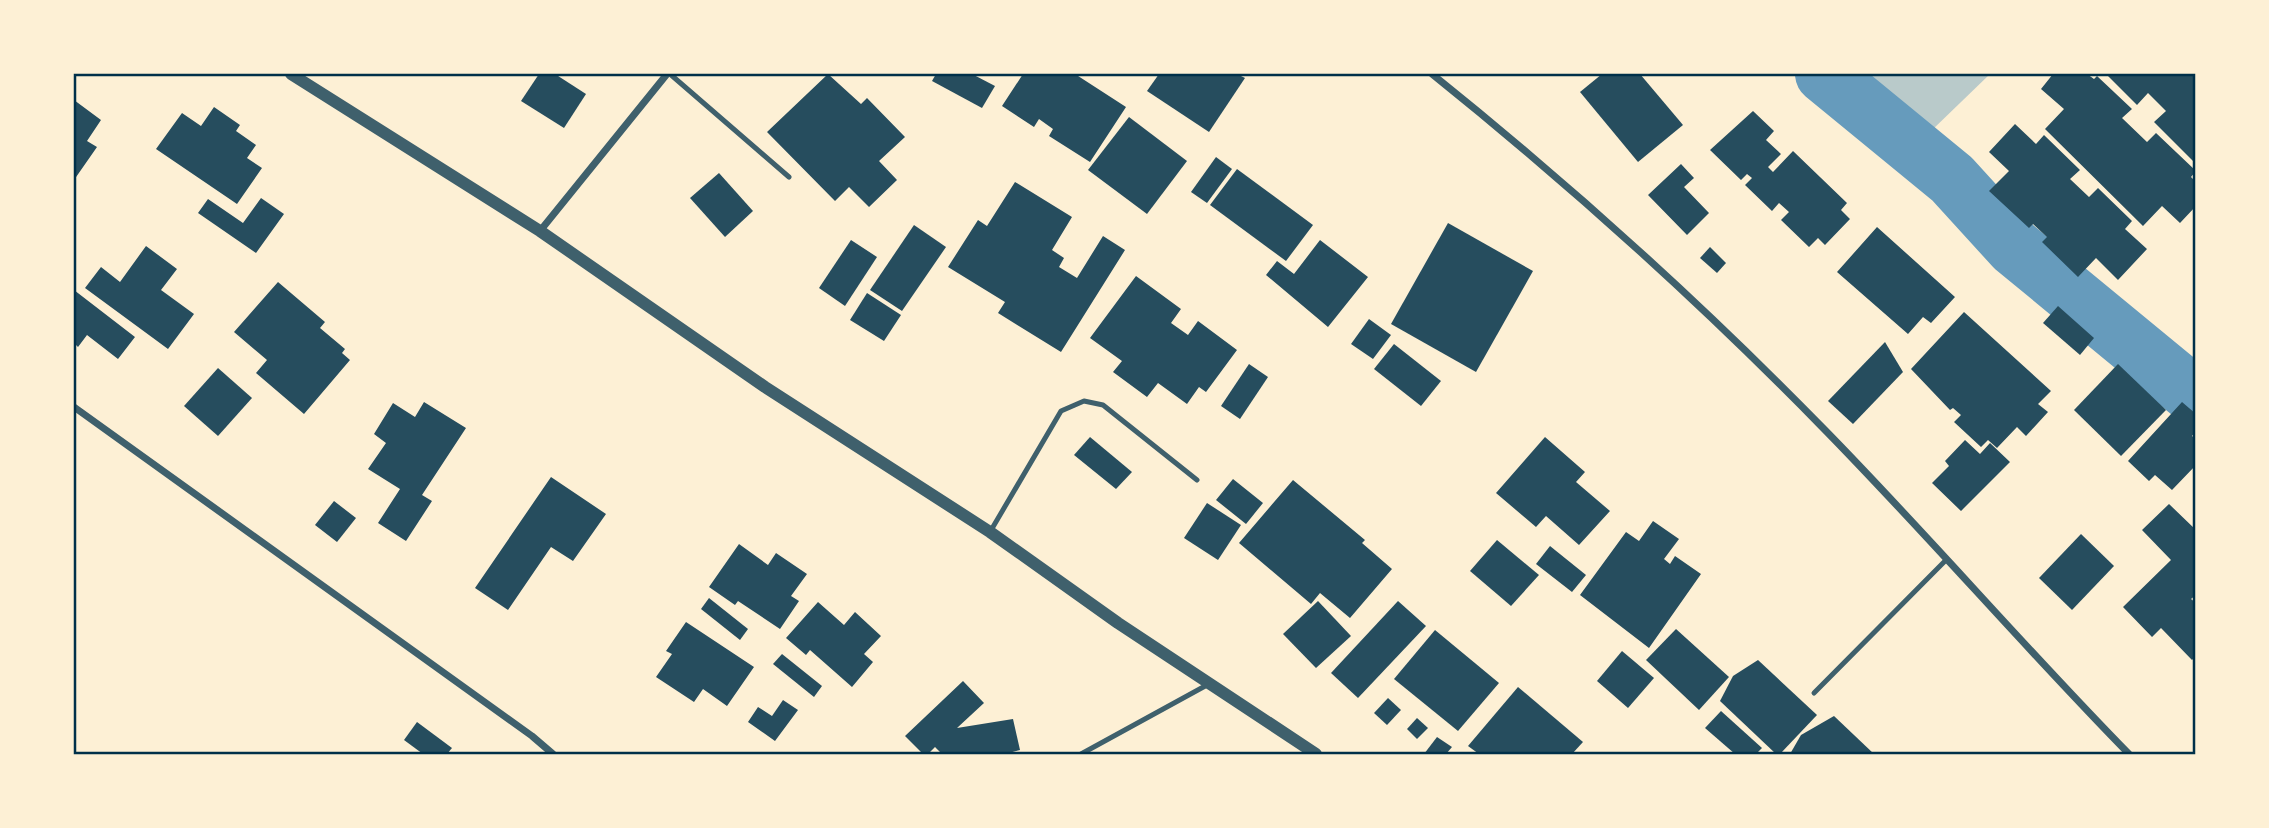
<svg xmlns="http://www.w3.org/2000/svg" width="2269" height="828" viewBox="0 0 2269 828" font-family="'Open Sans',sans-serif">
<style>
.green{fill:#b9caca}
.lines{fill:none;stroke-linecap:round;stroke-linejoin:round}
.river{stroke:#669bbc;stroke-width:58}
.building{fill:#264d5e}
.service{stroke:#3f606c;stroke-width:5}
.minor{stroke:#3f606c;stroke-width:7}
.tertiary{stroke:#3f606c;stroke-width:12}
.neatline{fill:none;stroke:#003049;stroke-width:2.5}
</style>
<rect width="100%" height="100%" fill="#fdf0d5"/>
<!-- green -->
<polygon class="green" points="1861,74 1990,74 1931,131"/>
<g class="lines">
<!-- river -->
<polyline class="river" points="1824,74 1952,179 2014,247 2196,397"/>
</g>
<!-- building -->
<g class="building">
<polygon points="539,74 555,74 586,94 564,128 521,101"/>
<polygon points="828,74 861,104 867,98 905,137 879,161 897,180 869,207 849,187 835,201 767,132"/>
<polygon points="936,74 972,74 995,86 982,108 932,81"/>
<polygon points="1023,74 1075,74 1126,107 1090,162 1049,136 1053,129 1039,119 1034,127 1002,106"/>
<polygon points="1159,74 1237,74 1245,78 1209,132 1147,91"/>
<polygon points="1602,74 1640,74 1683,125 1638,162 1580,92"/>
<polygon points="2053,74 2087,74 2094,79 2097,76 2132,109 2122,118 2147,142 2156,133 2196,171 2191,177 2196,182 2196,206 2180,223 2162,206 2143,226 2045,129 2064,109 2041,89"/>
<polygon points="2106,74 2196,74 2196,159 2193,161 2154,122 2166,111 2148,93 2137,105"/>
<polygon points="74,100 101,120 87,141 97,147 74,180"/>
<polygon points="214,107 240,125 236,131 256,145 247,158 262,168 237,204 156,149 182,113 201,126"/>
<polygon points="1753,111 1774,131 1766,140 1781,154 1768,167 1773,172 1793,151 1847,203 1841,210 1850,219 1825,245 1818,238 1809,247 1781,220 1789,212 1779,203 1772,211 1745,185 1752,178 1747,174 1741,180 1710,150"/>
<polygon points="1129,117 1187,161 1147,214 1088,170"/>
<polygon points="2015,124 2036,144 2044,135 2080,170 2070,179 2089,197 2098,188 2132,221 2125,229 2147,249 2118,280 2096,258 2078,277 2042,242 2047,237 2033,224 2029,228 1989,191 2009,171 1989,152"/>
<polygon points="1216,157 1232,169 1207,203 1191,192"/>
<polygon points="1681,164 1694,178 1684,187 1709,213 1687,235 1648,195"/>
<polygon points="1237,169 1313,225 1286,261 1210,205"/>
<polygon points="719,173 753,211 725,237 690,198"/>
<polygon points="1015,182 1072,217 1052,250 1064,258 1059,267 1077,278 1103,236 1125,250 1061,352 998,313 1005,302 948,267 978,220 987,226"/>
<polygon points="261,198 284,214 256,253 198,213 208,199 243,223"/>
<polygon points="1448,223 1533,271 1476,372 1391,324"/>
<polygon points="914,225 946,247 902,311 870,290"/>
<polygon points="1877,227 1955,297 1931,323 1923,317 1908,334 1837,272"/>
<polygon points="851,240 877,257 845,306 819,288"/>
<polygon points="1320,240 1368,277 1328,327 1266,275 1277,261 1294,274"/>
<polygon points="146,246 177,269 161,290 194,314 168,349 85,288 101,267 120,282"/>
<polygon points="1710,247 1726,263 1717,273 1700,258"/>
<polygon points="1136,276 1181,309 1171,323 1188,335 1198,321 1237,350 1206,392 1199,387 1187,404 1158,383 1147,397 1113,372 1122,361 1090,338"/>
<polygon points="278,282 325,322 320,328 345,349 342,353 350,360 304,414 256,373 267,360 234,332"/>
<polygon points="74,290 135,337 118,359 87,335 78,347 74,343"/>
<polygon points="867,293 901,315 884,341 850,320"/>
<polygon points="2058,306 2094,338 2080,355 2043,323"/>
<polygon points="1964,312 2051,391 2038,404 2048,412 2026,436 2017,427 1997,448 1988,440 1981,447 1954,422 1961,415 1953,408 1950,410 1911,369"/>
<polygon points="1369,319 1391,335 1373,359 1351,344"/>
<polygon points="1885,342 1903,372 1853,424 1828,401"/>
<polygon points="1394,344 1441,381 1421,406 1374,369"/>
<polygon points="1249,364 1268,377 1240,419 1221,406"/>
<polygon points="2118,364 2166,410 2121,456 2074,410"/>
<polygon points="218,368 252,398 218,436 184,406"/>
<polygon points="424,402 466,428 422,495 432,501 406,541 378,523 400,489 368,469 386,443 374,434 393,403 415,417"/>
<polygon points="2182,402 2196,414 2196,431 2192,436 2196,439 2196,465 2172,490 2155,475 2149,481 2128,461"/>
<polygon points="1090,437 1132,472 1116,489 1074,455"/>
<polygon points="1545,437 1585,472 1576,482 1610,511 1579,545 1546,516 1536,527 1496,493"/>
<polygon points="1965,440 1980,454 1990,443 2010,462 1961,511 1932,483 1949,466 1945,461"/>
<polygon points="551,477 606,514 573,561 551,547 508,610 475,588"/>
<polygon points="1233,479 1263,503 1246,524 1216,500"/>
<polygon points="1293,480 1365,540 1362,543 1392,569 1350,618 1320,593 1311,604 1239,543"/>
<polygon points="334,501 356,518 337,542 315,525"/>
<polygon points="1207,503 1241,525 1218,560 1184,538"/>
<polygon points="2169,504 2196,530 2196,595 2191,599 2196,603 2196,656 2192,660 2161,628 2152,637 2123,607 2171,560 2142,530"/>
<polygon points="1653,521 1679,539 1664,559 1670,564 1675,556 1701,574 1649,648 1580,595 1626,532 1639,541"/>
<polygon points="2081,534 2114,566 2072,610 2039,578"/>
<polygon points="1497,540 1539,575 1511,606 1470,571"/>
<polygon points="739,544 768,565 776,553 807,574 791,596 799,601 780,629 738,601 735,605 709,587"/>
<polygon points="1550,546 1586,575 1572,592 1536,564"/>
<polygon points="709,598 748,629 740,640 701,609"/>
<polygon points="1318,601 1351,636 1316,668 1283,634"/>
<polygon points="1398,601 1426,626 1358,698 1331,673"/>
<polygon points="818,602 844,625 855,612 881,636 864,654 873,662 852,687 810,650 806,655 786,638"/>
<polygon points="686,622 754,667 727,706 703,689 694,702 656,677 672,654 666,651"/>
<polygon points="1676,629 1729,677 1699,710 1646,660"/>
<polygon points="1435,630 1499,683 1458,731 1394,679"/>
<polygon points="1622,651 1654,678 1628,708 1597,681"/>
<polygon points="782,654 822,686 814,697 773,664"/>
<polygon points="1758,660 1817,715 1780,754 1776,754 1720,701 1733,676"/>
<polygon points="963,681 984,703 957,728 1013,719 1020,750 1005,754 942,754 935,747 928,754 923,754 905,736"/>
<polygon points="1518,687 1583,742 1572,754 1479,754 1468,746"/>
<polygon points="1388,698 1401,710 1387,725 1374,713"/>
<polygon points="783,700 798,710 775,741 748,722 758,707 772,716"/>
<polygon points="1721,711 1762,748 1756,754 1735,754 1705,728"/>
<polygon points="1834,716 1874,754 1790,754 1801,735"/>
<polygon points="1417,718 1428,728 1417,739 1407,729"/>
<polygon points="417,722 452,748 447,754 423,754 404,740"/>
<polygon points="1437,737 1452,747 1446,754 1424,754"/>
</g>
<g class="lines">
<!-- service -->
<g class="service">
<polyline points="670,74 789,177"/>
<polyline points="990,532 1061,411 1084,401 1103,405 1197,480"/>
<polyline points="1814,693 1945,561"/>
<polyline points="1081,754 1207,685"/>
</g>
<!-- minor -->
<g class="minor">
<path d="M 1432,74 C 1569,184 1701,303 1824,429 C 1928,535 2025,648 2129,754"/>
<polyline points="540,231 667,74"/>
<polyline points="74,407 532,736 553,754"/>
</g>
<!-- tertiary -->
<polyline class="tertiary" points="291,74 540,231 765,387 990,532 1118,623 1316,754"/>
</g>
<!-- border -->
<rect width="2269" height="828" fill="none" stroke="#fdf0d5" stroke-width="150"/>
<rect x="75" y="75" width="2119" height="678" class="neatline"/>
</svg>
